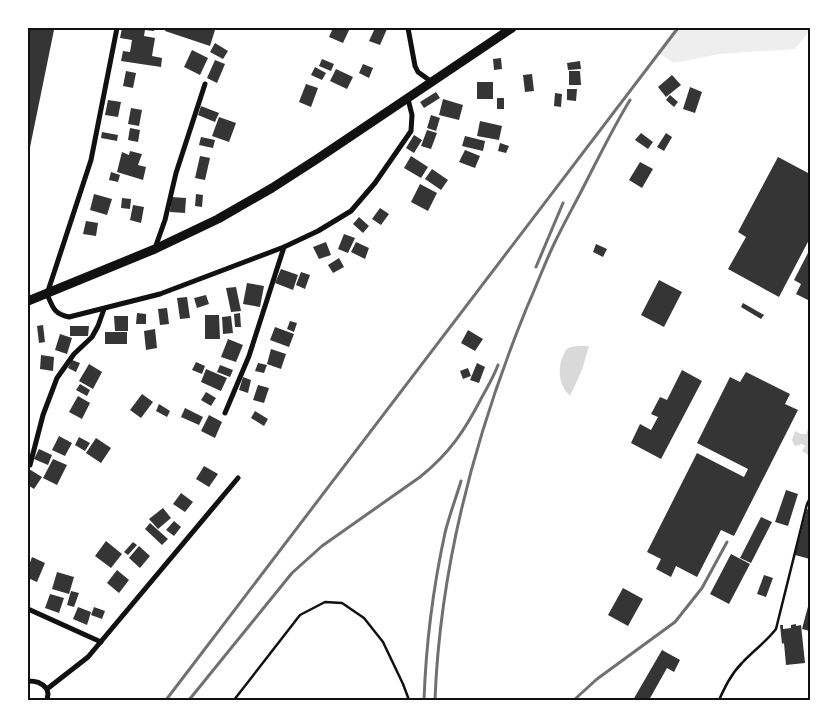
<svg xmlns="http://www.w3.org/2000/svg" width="838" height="728" viewBox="0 0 838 728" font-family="'Work Sans',sans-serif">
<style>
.green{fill:#eee}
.water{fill:#d9d9d9}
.building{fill:#353535}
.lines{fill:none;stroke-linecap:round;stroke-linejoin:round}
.service{stroke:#111;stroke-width:2.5}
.minor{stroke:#111;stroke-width:5}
.trunk{stroke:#111;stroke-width:9}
.rail{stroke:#707070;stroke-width:3}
.neatline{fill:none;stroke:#111;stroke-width:2}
</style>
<rect width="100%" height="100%" fill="#fff"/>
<!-- green -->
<polygon class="green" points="675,28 810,28 810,30 795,49 719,54 674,63 657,52"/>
<!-- water -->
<g class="water">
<path d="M 585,346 L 589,346 L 582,370 L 570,396 C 560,386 557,373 562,358 C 564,355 565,350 568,348 C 573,346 580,346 585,346 Z"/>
<polygon points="810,424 810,459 809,459 807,454 802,451 805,446 802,444 795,446 792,440 795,431 801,434 806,434"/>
</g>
<!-- building -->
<g class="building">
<polygon points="28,28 54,30 28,157"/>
<polygon points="122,28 155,28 154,31 145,30 144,36 155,38 152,56 162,58 161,67 121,61 123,51 130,52 132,40 120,38"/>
<polygon points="166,28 206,28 215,30 210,46 165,31"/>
<polygon points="333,28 350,28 343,43 329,37"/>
<polygon points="375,28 387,29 380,45 369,41"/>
<polygon points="215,43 228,51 223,59 210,52"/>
<polygon points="192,50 208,58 200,75 184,67"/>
<polygon points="501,58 502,69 494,70 493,59"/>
<polygon points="322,59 334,64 331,71 319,66"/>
<polygon points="215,60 225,64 217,83 207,78"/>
<polygon points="580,61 581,69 568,70 567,63"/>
<polygon points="363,64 373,68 369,78 359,73"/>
<polygon points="315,67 326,73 322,80 311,75"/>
<polygon points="336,69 353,77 347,89 330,81"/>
<polygon points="126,71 136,73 133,88 123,86"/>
<polygon points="569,71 580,71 581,85 569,85"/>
<polygon points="532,74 534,91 525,92 523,75"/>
<polygon points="672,75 681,85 666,97 658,87"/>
<rect x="477" y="82" width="16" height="17"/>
<polygon points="306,84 318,88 311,107 299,102"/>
<polygon points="690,87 702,92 695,113 683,109"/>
<polygon points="567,89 577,89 576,101 567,100"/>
<polygon points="436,92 440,98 424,108 420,102"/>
<polygon points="555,93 562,94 561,107 554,106"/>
<polygon points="670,95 678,102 674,107 666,100"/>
<rect x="497" y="98" width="7" height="11"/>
<polygon points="443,99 463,105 459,120 439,115"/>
<polygon points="108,100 121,102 118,117 105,115"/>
<polygon points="201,106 219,113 215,122 198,115"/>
<polygon points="131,108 142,110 139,126 128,124"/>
<polygon points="431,115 440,118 436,131 427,128"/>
<polygon points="219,117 236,123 229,142 212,136"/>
<polygon points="480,121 502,126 499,140 477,136"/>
<polygon points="130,128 140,130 138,142 128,140"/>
<polygon points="427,130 437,133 431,149 421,146"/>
<polygon points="102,132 118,135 117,141 101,138"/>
<polygon points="641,133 653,142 648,149 635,140"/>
<polygon points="666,133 672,137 664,151 657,147"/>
<polygon points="414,135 422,140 414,153 406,148"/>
<polygon points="465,136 485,141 483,151 462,146"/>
<polygon points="201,137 215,140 213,148 199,145"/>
<polygon points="500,143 509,146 506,153 498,151"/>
<polygon points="465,150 480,156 475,168 459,162"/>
<polygon points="130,151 142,154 138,165 146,167 143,180 117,172 122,152 129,155"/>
<polygon points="200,156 210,158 205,180 195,178"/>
<polygon points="411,156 428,167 421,178 404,168"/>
<polygon points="778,157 810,174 810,238 779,297 728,269 746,237 738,232"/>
<polygon points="640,162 653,169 642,188 629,180"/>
<polygon points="432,169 448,180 441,190 425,179"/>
<polygon points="111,172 120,175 118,182 109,180"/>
<polygon points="420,184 437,193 428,211 411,202"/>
<polygon points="94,194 112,199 107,215 90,210"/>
<polygon points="196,194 203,195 202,207 195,206"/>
<polygon points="171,197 186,198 185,213 170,212"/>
<polygon points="122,198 131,199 130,209 121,208"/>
<polygon points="133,205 144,207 141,223 130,220"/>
<polygon points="380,208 389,214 381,225 372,219"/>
<polygon points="359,217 369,226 363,233 353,224"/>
<polygon points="86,221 98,223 96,236 83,234"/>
<polygon points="344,234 355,238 348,253 338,249"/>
<polygon points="326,242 331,255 319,259 313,247"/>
<polygon points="356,242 369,248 365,259 351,252"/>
<polygon points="596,244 607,249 603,257 593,252"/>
<polygon points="810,249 810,301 796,294 801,284 794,280"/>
<polygon points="339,258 344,267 333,273 328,265"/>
<polygon points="281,269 298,275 293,290 275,283"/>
<polygon points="301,272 310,275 305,289 296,285"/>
<polygon points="659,280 682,292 664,327 641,315"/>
<polygon points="247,283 264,286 260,307 243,304"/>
<polygon points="236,287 241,311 231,312 226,288"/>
<polygon points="206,295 209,304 197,308 194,298"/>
<polygon points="187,297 190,318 180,319 177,298"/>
<polygon points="743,303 764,315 761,319 741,307"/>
<polygon points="167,308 169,324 160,325 158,309"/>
<polygon points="137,313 146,314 146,324 136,324"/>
<polygon points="240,313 241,327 235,327 234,314"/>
<polygon points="205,315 219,315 220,339 205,339"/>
<polygon points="114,316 128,316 128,331 115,331"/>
<polygon points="231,316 233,333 223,334 222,317"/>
<polygon points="290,321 297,323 294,332 287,329"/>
<polygon points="43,325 45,342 39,343 37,326"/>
<polygon points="70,326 89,326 88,336 70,336"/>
<polygon points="275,327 294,334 289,347 270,340"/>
<polygon points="155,329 157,348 146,350 144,331"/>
<polygon points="468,330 483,339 475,351 461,343"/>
<rect x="105" y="332" width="22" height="12"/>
<polygon points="60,334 72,338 67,354 55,350"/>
<polygon points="228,339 243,345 236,362 221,357"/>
<polygon points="271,349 286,354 281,369 267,364"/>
<polygon points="41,355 54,357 53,371 40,369"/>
<polygon points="72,360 80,363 76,372 68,368"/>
<polygon points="196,362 205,366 202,374 192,370"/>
<polygon points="258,363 267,365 264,373 255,371"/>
<polygon points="477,363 485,367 479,383 470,380"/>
<polygon points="89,364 102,372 93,389 79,381"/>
<polygon points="220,365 233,370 230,377 217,372"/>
<polygon points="468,368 471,376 463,379 460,371"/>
<polygon points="206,369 227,378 221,391 201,382"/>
<polygon points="682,370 702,381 661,459 631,443 640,424 651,430 658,417 651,414 660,397 667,400"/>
<polygon points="746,372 790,394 785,404 798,410 734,536 721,530 697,577 676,566 671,577 656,569 661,559 647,552 697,453 744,477 748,469 697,443 730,377 740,382"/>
<polygon points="243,377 251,380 248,393 239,390"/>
<polygon points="80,384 90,390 87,396 76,390"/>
<polygon points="258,385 269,388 264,403 253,400"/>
<polygon points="206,392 216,398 211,406 201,400"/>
<polygon points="142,394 153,402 141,418 130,410"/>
<polygon points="78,396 90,403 82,419 69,412"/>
<polygon points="159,404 170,411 167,417 156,411"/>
<polygon points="185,408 203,417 199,425 181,417"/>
<polygon points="255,411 268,419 264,426 251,418"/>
<polygon points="209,415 222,422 215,438 201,431"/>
<polygon points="59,436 72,443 65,456 52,450"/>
<polygon points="79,437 90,443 85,451 75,445"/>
<polygon points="96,438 111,448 101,463 86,453"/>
<polygon points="39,449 52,455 48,465 34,459"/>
<polygon points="53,459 67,465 57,485 43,478"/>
<polygon points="204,466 218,474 209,487 196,479"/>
<polygon points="29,469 42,477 34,489 28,485 28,471"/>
<polygon points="786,490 798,494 788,526 775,522"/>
<polygon points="181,493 193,502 185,512 173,504"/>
<polygon points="163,508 171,518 158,529 149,519"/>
<polygon points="807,509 810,510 810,559 795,555"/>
<polygon points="761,517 772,522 751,563 740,558"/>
<polygon points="174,521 181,527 174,536 166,530"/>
<polygon points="150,523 168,539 162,545 145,529"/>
<polygon points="106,541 122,554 111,568 95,556"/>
<polygon points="133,542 137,545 128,555 124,552"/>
<polygon points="139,546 150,556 140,568 129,558"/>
<polygon points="731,554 750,564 729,604 710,594"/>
<polygon points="32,557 45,563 37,582 28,578 28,568"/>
<polygon points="117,570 129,580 119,593 107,583"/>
<polygon points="57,572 74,577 69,594 52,589"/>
<polygon points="764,575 773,578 766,597 757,594"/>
<polygon points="623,588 643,599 628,626 608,615"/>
<polygon points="71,591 79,593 74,607 67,605"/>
<polygon points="50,594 64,598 59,613 45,608"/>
<polygon points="810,599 810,631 802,629"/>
<polygon points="78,607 91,612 87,625 73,619"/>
<polygon points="94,607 105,611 102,619 91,615"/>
<polygon points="796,624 796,626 801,625 805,663 786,665 784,643 782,644 780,625 783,625 783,629 791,628 791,625"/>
<polygon points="662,650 680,660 674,672 667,668 649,700 633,700"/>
</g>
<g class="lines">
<!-- service -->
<g class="service">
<polyline points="234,700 300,615 325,602 342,603 364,618 383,642 403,684 409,700"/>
<path d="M 719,700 C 725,687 731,674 742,663 C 753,651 766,642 776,629 L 807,504 L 810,498"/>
</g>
<!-- minor -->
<g class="minor">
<path d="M 117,28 L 91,160 L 47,294 C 53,308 54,314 69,317 L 160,294 L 284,247 L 318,231 L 351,211 L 375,183 L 411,131 L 412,115 L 408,99"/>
<polyline points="408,28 415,66 418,72 432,82"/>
<polyline points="155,248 165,220 176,173 205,84"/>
<polyline points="225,413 249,356 284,247"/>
<polyline points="30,465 43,415 57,378 74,354 92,337 98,326 104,309"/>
<polyline points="28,609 101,642"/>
<path d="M 28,681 C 36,681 41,682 47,689"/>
<polyline points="47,700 48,694 47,689 88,657 238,478"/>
</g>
<!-- trunk -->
<polyline class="trunk" points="28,301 155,249 218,219 272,188 317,159 512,28"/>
<!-- rail -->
<g class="rail">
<polyline points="536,267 563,203"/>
<polyline points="166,700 678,28"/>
<path d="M 189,700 L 292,573 L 322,546 L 420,477 C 450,453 465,430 482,397 C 488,386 494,376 498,365"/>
<path d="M 424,700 C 426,644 433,588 445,533 C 449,516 456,498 461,481"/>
<path d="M 435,700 C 440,565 476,432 527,307 C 536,287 544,265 554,244 C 564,223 576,202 587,180 C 601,153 614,126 630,100"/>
<polyline points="574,700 597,679 675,622 702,588 727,542"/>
</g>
</g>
<!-- border -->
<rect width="838" height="728" fill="none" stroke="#ffffff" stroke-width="58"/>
<rect x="29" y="29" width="780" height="670" class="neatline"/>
</svg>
